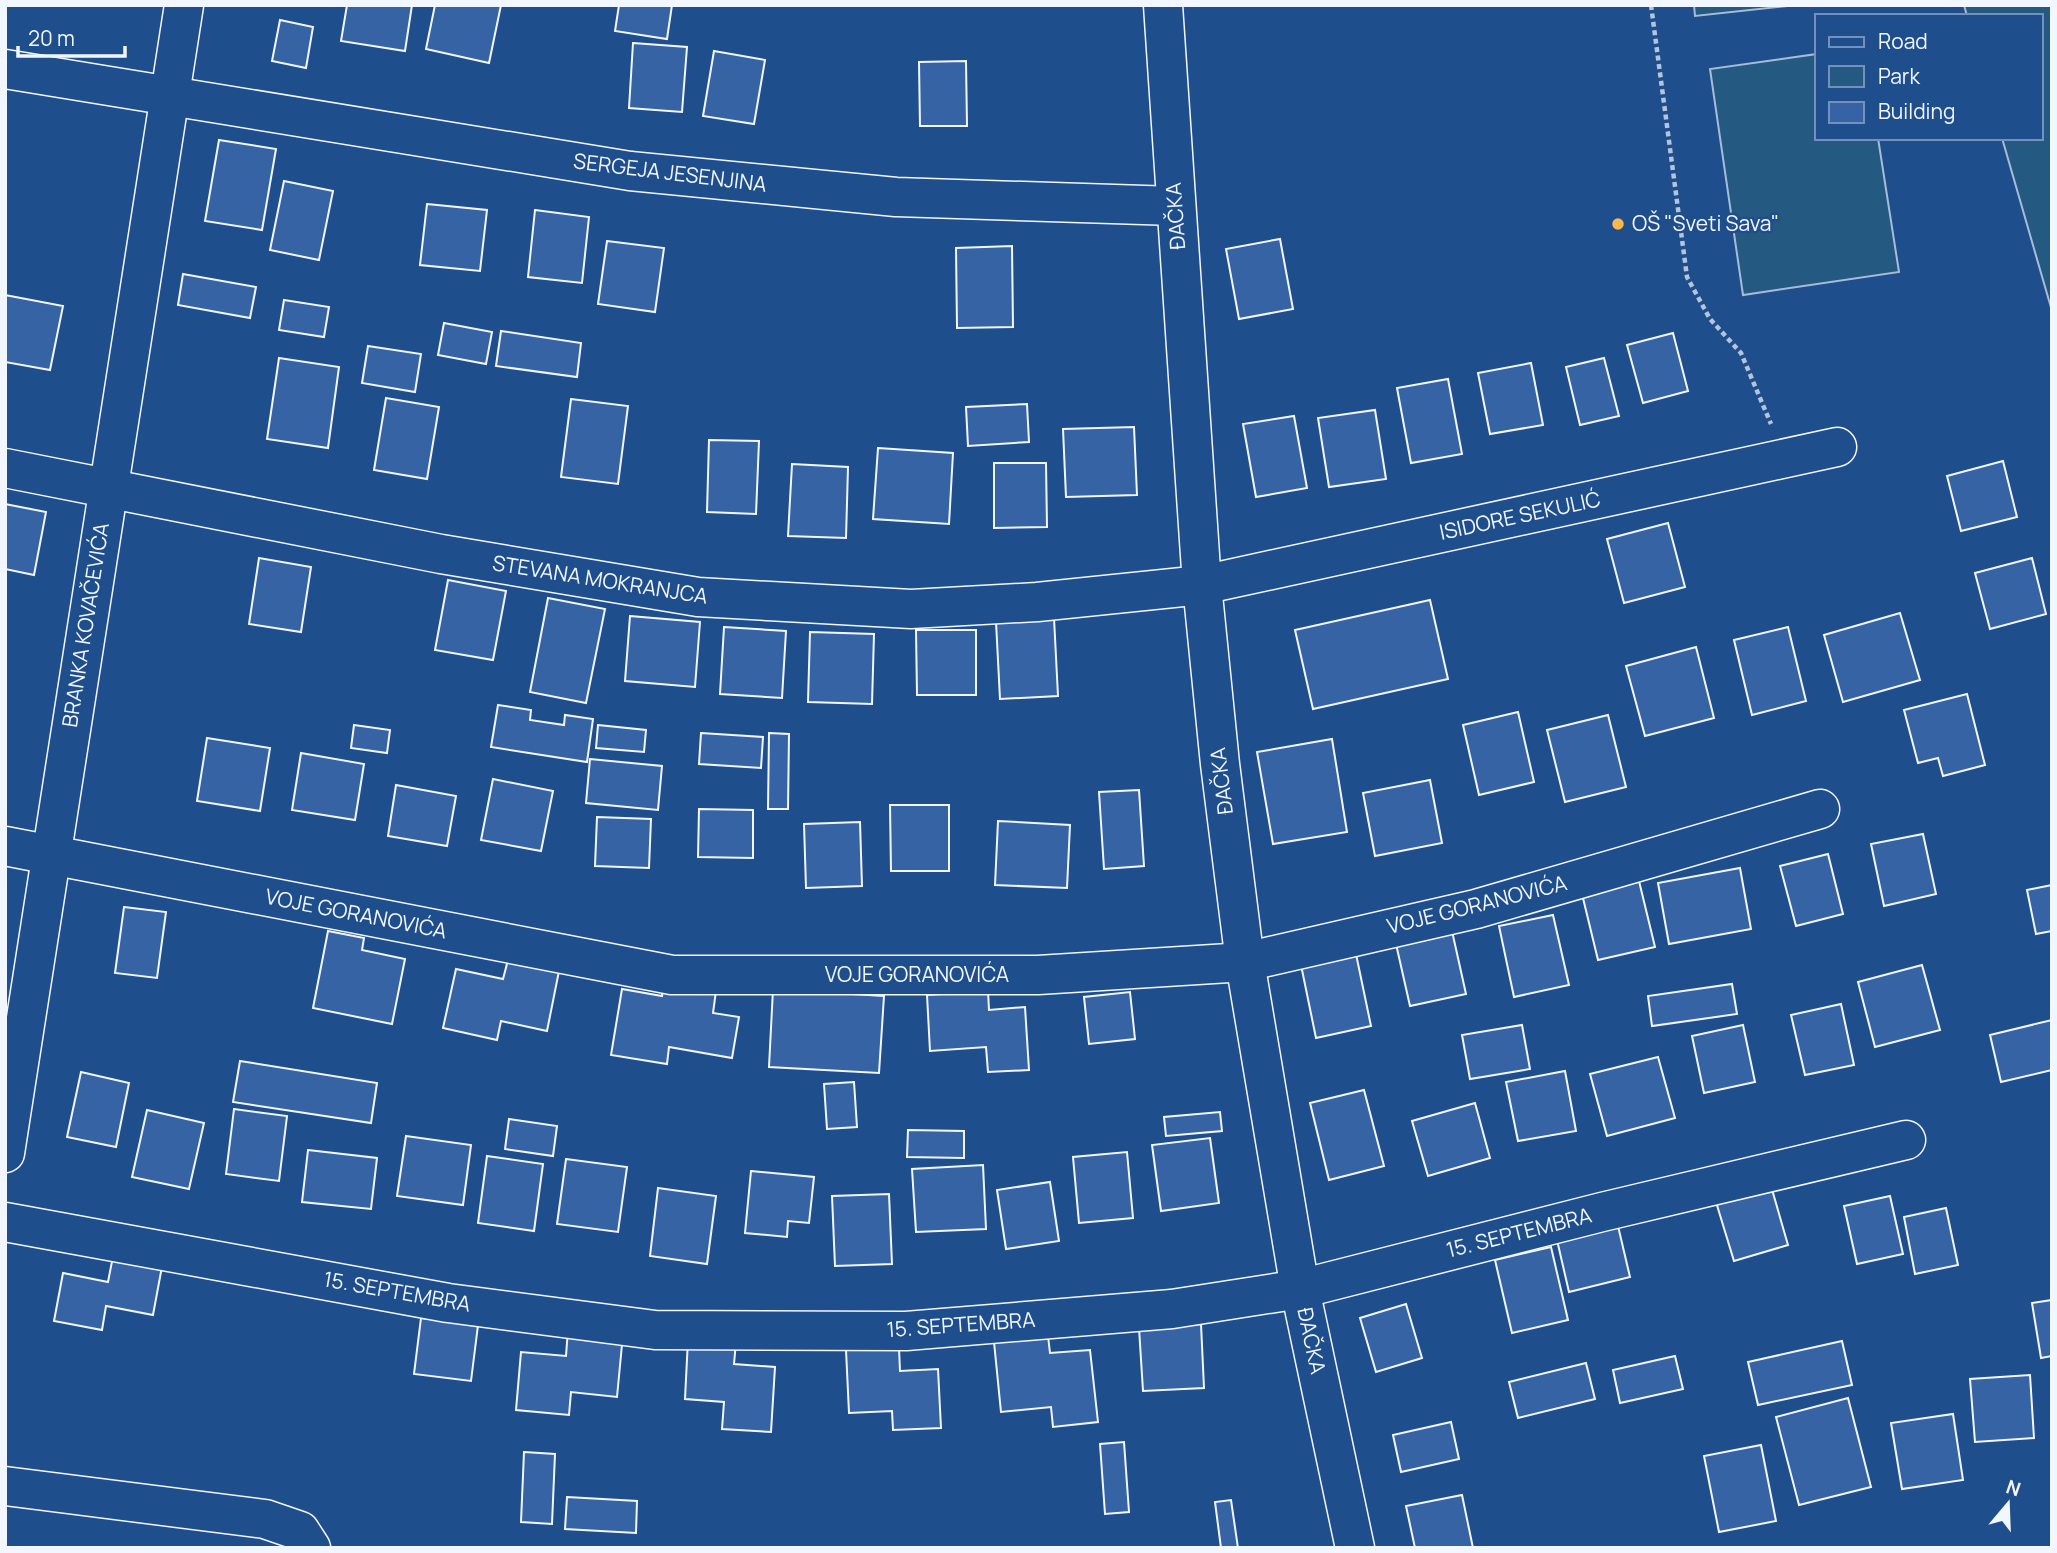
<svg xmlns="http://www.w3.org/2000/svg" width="2057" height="1553" viewBox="0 0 2057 1553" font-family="Manrope,sans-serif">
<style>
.green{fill:#245a82;stroke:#a8bbd7;stroke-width:2}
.building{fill:#3563a3;stroke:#f2f6ff;stroke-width:2}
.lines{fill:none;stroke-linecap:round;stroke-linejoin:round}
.minor-casing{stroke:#f2f6ff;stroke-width:41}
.path{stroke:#b3c4dc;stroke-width:4.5;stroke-dasharray:5 3.5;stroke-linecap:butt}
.minor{stroke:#1f4e8c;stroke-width:38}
.poi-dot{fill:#ffb74d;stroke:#1f4e8c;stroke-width:2.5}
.labels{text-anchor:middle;stroke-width:5;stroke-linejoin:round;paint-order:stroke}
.street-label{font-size:21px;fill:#f2f6ff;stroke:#1f4e8c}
.poi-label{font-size:21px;fill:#f2f6ff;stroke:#1f4e8c;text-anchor:start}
</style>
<rect width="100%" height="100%" fill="#1f4e8c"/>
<!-- green -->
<g class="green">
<polygon points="1694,5 1797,5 1695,16"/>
<polygon points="1964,5 2052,5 2052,311 2002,138 2041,138 2041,16 1967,16"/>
<polygon points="1817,54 1817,138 1878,138 1899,272 1743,295 1710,69"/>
</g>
<!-- building -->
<g class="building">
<polygon points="347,5 412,5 405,51 341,41"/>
<polygon points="435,5 501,5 489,63 426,49"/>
<polygon points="619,5 672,5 667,39 615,31"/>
<polygon points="280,20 313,27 306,68 272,61"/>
<polygon points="633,43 687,47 682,112 629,108"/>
<polygon points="714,51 765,60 754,124 703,116"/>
<polygon points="966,61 967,126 920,126 919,62"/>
<polygon points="219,140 276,149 262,230 205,221"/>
<polygon points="284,181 333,191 319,260 270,250"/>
<polygon points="427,204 487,210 480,271 420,265"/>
<polygon points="535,210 589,217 582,283 528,277"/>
<polygon points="1280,239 1293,309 1239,319 1226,249"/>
<polygon points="607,241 664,248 655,312 598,304"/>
<polygon points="1012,246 1013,327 957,328 956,248"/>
<polygon points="183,274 256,287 250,318 178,305"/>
<polygon points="5,295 63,306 50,370 5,362"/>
<polygon points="284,300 329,307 324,337 279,330"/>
<polygon points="444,323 492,332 486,364 438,355"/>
<polygon points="501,331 581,343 577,377 496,366"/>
<polygon points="1673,333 1688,391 1643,403 1627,345"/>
<polygon points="368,346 421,354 415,392 362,383"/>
<polygon points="279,358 339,367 328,448 267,439"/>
<polygon points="1604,358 1619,416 1580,425 1566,367"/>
<polygon points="1531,363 1543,425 1490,434 1478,373"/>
<polygon points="1448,379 1462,454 1411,463 1397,388"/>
<polygon points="386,398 439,407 427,479 374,470"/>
<polygon points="571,399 628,406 618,484 561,477"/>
<polygon points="1027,404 1029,442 968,446 966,407"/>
<polygon points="1375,410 1386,479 1329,487 1318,418"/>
<polygon points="1294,416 1307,488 1256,497 1243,424"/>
<polygon points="1134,427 1137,495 1066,497 1063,429"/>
<polygon points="709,440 759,441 756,514 707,512"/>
<polygon points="878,448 953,453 949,524 873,519"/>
<polygon points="2003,461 2017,517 1961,531 1947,476"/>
<polygon points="994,463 1046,463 1047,527 994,528"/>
<polygon points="792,464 848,467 846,538 788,536"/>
<polygon points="5,504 46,512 34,575 5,569"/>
<polygon points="1668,523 1685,587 1624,603 1607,539"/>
<polygon points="259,558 311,567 301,632 249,624"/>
<polygon points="2032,558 2046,614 1990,629 1975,573"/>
<polygon points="448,580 506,591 493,660 435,650"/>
<polygon points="548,598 605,609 586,703 530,692"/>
<polygon points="1430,600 1448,679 1313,709 1295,630"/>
<polygon points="1900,613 1920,680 1843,702 1824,635"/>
<polygon points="630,616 700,622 695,687 625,681"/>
<polygon points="1054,618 1058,696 1000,699 996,622"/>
<polygon points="724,627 786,631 782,698 720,694"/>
<polygon points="1788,627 1806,701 1752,715 1734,640"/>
<polygon points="916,630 976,630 976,695 917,695"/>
<polygon points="810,632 874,634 872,704 808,702"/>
<polygon points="1696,647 1714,718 1645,736 1626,666"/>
<polygon points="1967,694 1985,765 1943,776 1938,758 1918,763 1904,710"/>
<polygon points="498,705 531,710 530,720 564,725 565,715 593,719 587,762 491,747"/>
<polygon points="1518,712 1534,782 1479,795 1463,725"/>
<polygon points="1608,715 1626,787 1565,802 1547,730"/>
<polygon points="354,725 390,730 387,753 351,748"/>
<polygon points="598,725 646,730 644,752 596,748"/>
<polygon points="701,733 763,737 761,768 699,764"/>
<polygon points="769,733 789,734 788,809 768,809"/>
<polygon points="207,738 270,748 260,811 197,801"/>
<polygon points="1332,739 1347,832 1273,844 1257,752"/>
<polygon points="301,753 364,764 355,820 292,810"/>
<polygon points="590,759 662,766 658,810 586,803"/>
<polygon points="493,779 553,791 541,851 481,840"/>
<polygon points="1430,780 1442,843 1375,856 1363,793"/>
<polygon points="396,785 456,796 447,846 388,836"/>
<polygon points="1139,790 1144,866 1104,869 1099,792"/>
<polygon points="890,805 949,805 949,871 891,871"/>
<polygon points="699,809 753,810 753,858 698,857"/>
<polygon points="597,817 651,819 649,868 595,866"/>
<polygon points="998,821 1070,825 1067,888 995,885"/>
<polygon points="860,822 862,886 806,888 804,824"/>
<polygon points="1923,834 1936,894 1884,906 1871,844"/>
<polygon points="1828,854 1843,914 1796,926 1780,866"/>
<polygon points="1740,868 1751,929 1669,944 1658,883"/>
<polygon points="1639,881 1655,947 1598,960 1582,894"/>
<polygon points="2052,885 2052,931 2036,934 2027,890"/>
<polygon points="124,907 166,912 157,978 115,973"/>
<polygon points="1553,915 1569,985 1514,997 1499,926"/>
<polygon points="328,931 364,938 362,950 405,959 392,1024 313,1008"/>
<polygon points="1452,931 1466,994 1410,1006 1396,944"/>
<polygon points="1356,954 1371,1026 1316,1038 1301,965"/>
<polygon points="508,960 559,971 547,1031 501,1021 497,1040 443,1028 456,969 503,979"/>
<polygon points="1922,965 1940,1030 1875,1047 1858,982"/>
<polygon points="664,983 716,991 713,1013 739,1017 732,1058 669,1047 667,1064 611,1055 622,989 662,996"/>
<polygon points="1732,984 1737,1014 1652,1026 1648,996"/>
<polygon points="773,989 884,996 879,1073 769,1067"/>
<polygon points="988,991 989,1010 1025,1007 1029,1070 988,1072 986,1047 930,1051 927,995"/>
<polygon points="1130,992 1135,1039 1089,1044 1084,997"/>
<polygon points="1841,1004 1854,1065 1805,1075 1791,1015"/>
<polygon points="2052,1020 2052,1070 2001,1082 1990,1035"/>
<polygon points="1522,1025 1530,1069 1470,1079 1462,1035"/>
<polygon points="1743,1025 1755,1082 1704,1093 1692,1036"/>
<polygon points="1658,1057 1675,1118 1607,1136 1590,1074"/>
<polygon points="240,1061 377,1083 371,1123 233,1102"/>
<polygon points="1565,1071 1576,1131 1518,1141 1506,1082"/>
<polygon points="81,1072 129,1083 116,1147 67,1137"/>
<polygon points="854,1082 857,1127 827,1129 824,1084"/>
<polygon points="1364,1090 1384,1166 1329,1180 1310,1103"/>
<polygon points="1475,1103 1490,1158 1428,1176 1412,1121"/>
<polygon points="234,1109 287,1116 279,1181 226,1174"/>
<polygon points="147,1110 204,1123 189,1189 132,1177"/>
<polygon points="1220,1112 1222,1131 1166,1136 1164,1117"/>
<polygon points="509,1119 557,1126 553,1156 505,1149"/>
<polygon points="908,1130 964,1131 964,1158 907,1157"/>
<polygon points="406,1136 471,1145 463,1205 397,1196"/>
<polygon points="1210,1138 1219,1203 1161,1211 1152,1145"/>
<polygon points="308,1150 377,1158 371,1209 302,1202"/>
<polygon points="1127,1152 1133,1218 1079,1223 1073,1157"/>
<polygon points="487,1156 543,1164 534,1231 478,1223"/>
<polygon points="566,1159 627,1167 618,1232 557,1224"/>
<polygon points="983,1165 986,1229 916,1232 912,1169"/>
<polygon points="751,1171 814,1177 809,1223 788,1221 787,1237 745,1233"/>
<polygon points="1050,1182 1059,1241 1006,1249 997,1190"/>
<polygon points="1771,1186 1788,1245 1734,1261 1716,1202"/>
<polygon points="658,1188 716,1196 707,1264 650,1256"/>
<polygon points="889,1194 892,1264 835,1266 832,1196"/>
<polygon points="1890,1196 1903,1254 1857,1264 1844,1206"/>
<polygon points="1946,1208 1958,1265 1915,1274 1904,1217"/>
<polygon points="1618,1226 1630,1277 1569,1292 1557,1240"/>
<polygon points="1551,1247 1568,1320 1512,1333 1495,1260"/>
<polygon points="114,1251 163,1261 153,1315 106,1306 102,1330 54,1321 63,1273 108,1282"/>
<polygon points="2052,1300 2052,1356 2041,1358 2032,1303"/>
<polygon points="1406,1304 1422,1358 1376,1372 1360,1318"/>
<polygon points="421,1318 478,1325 471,1381 414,1374"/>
<polygon points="1201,1324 1204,1388 1143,1391 1139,1328"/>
<polygon points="568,1329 623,1334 617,1397 571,1392 569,1415 516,1410 521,1352 566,1356"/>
<polygon points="1048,1336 1050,1353 1090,1350 1098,1422 1053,1427 1051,1407 1001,1412 994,1342"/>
<polygon points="688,1339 736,1342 734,1364 775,1367 771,1432 722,1429 724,1402 685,1399"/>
<polygon points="1842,1341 1852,1385 1758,1405 1748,1362"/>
<polygon points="899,1348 900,1371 938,1369 941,1428 893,1430 892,1411 849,1413 846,1350"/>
<polygon points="1675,1356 1683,1389 1620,1403 1613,1370"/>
<polygon points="1586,1363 1595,1399 1518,1418 1509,1382"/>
<polygon points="2030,1375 2034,1438 1975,1442 1970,1379"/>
<polygon points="1848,1398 1871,1487 1799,1505 1776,1417"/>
<polygon points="1953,1414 1963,1480 1902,1489 1891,1423"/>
<polygon points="1451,1422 1459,1459 1401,1472 1393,1435"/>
<polygon points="1124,1442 1129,1512 1105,1514 1100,1444"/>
<polygon points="1761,1445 1776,1521 1719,1532 1704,1456"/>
<polygon points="524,1452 555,1454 552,1524 521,1522"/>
<polygon points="1462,1495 1473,1548 1415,1548 1406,1506"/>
<polygon points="567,1497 637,1501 636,1533 565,1529"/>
<polygon points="1231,1500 1238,1548 1221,1548 1215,1502"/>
</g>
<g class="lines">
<!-- minor casing -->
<g class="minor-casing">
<g id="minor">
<polyline points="1163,5 1202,585 1220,764 1245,962 1300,1289 1355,1548"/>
<polyline points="5,69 630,171 896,197 1175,206"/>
<polyline points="5,468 441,554 698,597 911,609 1037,602 1202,585 1837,447"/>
<polyline points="5,846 672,975 1038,975 1245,962 1476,909 1820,809"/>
<polyline points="5,1153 184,5"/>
<polyline points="5,1222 448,1303 655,1330 906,1331 1172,1309 1300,1289 1602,1212 1906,1140"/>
<polyline points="5,1486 265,1519 300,1531 311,1548"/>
</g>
</g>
<!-- path -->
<polyline class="path" points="1651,5 1687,277 1710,319 1741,353 1771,424"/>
<!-- minor -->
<use href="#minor" class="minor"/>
</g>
<!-- markers -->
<circle class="poi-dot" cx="1618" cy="224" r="7"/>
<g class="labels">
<!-- street labels -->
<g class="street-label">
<text transform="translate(670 173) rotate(7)" y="7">SERGEJA JESENJINA</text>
<text transform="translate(1176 216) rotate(-94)" y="7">ĐAČKA</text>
<text transform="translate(1520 516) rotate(-12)" y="7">ISIDORE SEKULIĆ</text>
<text transform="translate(600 580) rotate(9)" y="7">STEVANA MOKRANJCA</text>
<text transform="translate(86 625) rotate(-81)" y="7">BRANKA KOVAČEVIĆA</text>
<text transform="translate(1222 781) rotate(-97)" y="7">ĐAČKA</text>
<text transform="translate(1477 905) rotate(-14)" y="7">VOJE GORANOVIĆA</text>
<text transform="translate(356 914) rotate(11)" y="7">VOJE GORANOVIĆA</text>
<text x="917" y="982">VOJE GORANOVIĆA</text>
<text transform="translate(1519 1233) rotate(-14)" y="7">15. SEPTEMBRA</text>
<text transform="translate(397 1292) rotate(10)" y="7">15. SEPTEMBRA</text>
<text transform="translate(961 1325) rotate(-4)" y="7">15. SEPTEMBRA</text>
<text transform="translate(1311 1341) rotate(78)" y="7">ĐAČKA</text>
</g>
<!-- poi labels -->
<g class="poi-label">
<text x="1632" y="231">OŠ "Sveti Sava"</text>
</g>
</g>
<!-- border -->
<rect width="2057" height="1553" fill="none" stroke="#f2f6ff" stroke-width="14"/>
<!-- legend -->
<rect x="1815" y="14" width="228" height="126" fill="#1f4e8c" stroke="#7391ba" stroke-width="2"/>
<rect x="1829" y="37" width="35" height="10" fill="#1f4e8c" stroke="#7391ba" stroke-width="2"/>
<text x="1878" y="49" font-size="21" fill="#f2f6ff">Road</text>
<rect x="1829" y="66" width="35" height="21" fill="#245a82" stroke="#7391ba" stroke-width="2"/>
<text x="1878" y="84" font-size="21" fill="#f2f6ff">Park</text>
<rect x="1829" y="102" width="35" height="21" fill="#3563a3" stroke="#7391ba" stroke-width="2"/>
<text x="1878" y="119" font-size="21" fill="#f2f6ff">Building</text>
<!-- north arrow -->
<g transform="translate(2008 1504) rotate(19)" stroke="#1f4e8c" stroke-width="5" paint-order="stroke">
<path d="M0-5L12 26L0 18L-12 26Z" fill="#f2f6ff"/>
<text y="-10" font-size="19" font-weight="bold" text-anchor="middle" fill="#f2f6ff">N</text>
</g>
<!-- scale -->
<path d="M18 46v10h107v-10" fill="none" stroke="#f2f6ff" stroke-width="3.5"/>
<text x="28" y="46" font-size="21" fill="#f2f6ff" stroke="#1f4e8c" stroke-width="5" paint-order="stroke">20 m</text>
</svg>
